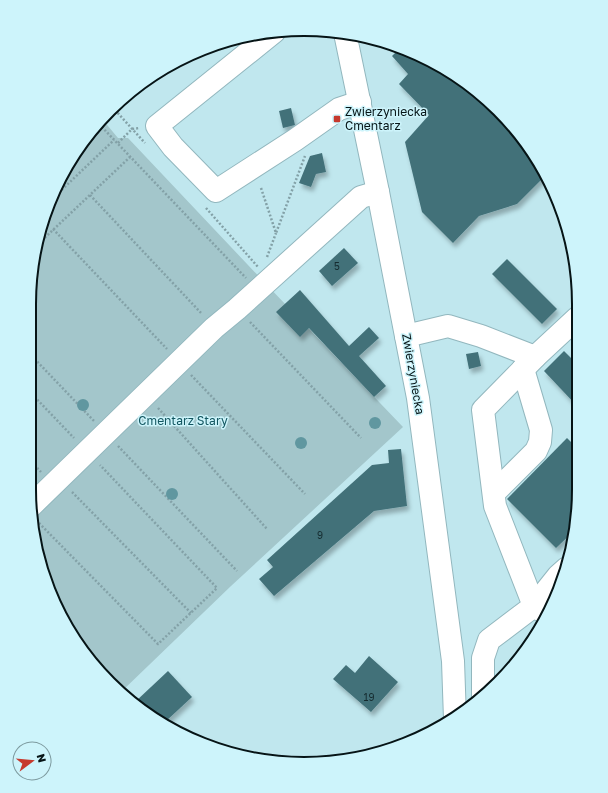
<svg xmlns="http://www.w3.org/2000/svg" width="608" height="793" viewBox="0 0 608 793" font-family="'Golos Text',sans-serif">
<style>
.green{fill:#a3c6cb}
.building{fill:#437179;filter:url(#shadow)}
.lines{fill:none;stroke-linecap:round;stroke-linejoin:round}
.minor-casing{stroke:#92b7be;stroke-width:24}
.path{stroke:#83a1a7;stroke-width:2.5;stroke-dasharray:2 2;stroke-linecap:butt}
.minor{stroke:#fff;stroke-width:22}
.tree{fill:#6097a0}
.poi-dot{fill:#c6392d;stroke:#cdf4fb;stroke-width:1.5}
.labels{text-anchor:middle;stroke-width:3;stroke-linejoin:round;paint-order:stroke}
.number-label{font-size:10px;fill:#152b2f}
.poi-label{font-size:12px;fill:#061416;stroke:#cdf4fb;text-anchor:start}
.street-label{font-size:12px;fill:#061416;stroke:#cdf4fb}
.park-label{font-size:12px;fill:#125660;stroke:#cdf4fb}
.rim{fill:none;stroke:#061416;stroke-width:2}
</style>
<defs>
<filter id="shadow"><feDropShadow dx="2.5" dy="4.5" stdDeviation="2" flood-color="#0004"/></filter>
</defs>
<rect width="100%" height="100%" fill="#c0e7ee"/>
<!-- green -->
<polygon class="green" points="103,120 118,138 128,138 265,283 403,427 231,586 121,692 110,684 66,627 38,560 29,489 30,286 38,233 57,183 86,137"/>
<!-- building -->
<g class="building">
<polygon points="401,47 409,50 457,75 498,109 533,151 545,176 517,204 479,216 453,243 422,212 405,142 429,115 399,84 408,74 392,56"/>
<polygon points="291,108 295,125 283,128 279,111"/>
<polygon points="322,153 326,172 316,174 311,187 299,183 310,156"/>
<polygon points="344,248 358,263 332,286 319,271"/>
<polygon points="507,259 557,309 542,324 492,274"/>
<polygon points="300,290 349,346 369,327 379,338 359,356 386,386 374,397 309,328 300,337 276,312"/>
<polygon points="564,351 577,364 577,406 544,371"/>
<polygon points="478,352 481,366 469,369 466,354"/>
<polygon points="567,438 577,448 577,525 576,529 556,548 507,499"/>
<polygon points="401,449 407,506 374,511 274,596 259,579 273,567 267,560 372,465 389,463 388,450"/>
<polygon points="514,655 520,657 508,672"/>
<polygon points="369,656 398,682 371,712 333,679 346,665 355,673"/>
<polygon points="168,671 192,697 164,723 135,702"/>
</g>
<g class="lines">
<!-- minor casing -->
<g class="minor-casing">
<g id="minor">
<polyline points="274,32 157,126 173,147 216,191 295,140 339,109 360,102"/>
<polyline points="345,33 378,192 418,398 453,661 455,719"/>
<polyline points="406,336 448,326 481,336 535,357 577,318"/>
<polyline points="494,493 536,451 540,442 541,430 523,369"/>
<polyline points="31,506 214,328 237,309 361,197 378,192"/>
<polyline points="545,613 534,606 558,576 567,568"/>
<polyline points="483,696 483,658 489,640 534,606 495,506 483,410 535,357"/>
</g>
</g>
<!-- path -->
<g class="path">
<polyline points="115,110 145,143"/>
<polyline points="99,124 246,278"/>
<polyline points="118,143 132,129 139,128"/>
<polyline points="261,188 276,233 305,156"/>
<polyline points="90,195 202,314"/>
<polyline points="50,201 114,140"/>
<polyline points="206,208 258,267"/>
<polyline points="53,229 167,349"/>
<polyline points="36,246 130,157"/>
<polyline points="267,257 276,233"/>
<polyline points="250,322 361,438"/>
<polyline points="29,353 94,421"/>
<polyline points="191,375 305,494"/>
<polyline points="29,391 74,438"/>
<polyline points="158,408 267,529"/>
<polyline points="118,446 237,571"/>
<polyline points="29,459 41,472"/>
<polyline points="72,492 191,613"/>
<polyline points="39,523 158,644 217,588 100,465"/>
</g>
<!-- minor -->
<use href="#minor" class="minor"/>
</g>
<!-- trees -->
<g class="tree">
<circle cx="83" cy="405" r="6"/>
<circle cx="375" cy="423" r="6"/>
<circle cx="301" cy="443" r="6"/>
<circle cx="172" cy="494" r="6"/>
</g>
<!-- markers -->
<rect class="poi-dot" x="333" y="115" width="8" height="8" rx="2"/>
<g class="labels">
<!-- number labels -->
<g class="number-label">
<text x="337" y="270">5</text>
<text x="320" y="539">9</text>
<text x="369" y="701">19</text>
</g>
<!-- poi labels -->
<g class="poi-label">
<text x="345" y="116">Zwierzyniecka<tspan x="345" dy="14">Cmentarz</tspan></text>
</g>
<!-- street labels -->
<g class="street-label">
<text transform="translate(413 374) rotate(80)" y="4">Zwierzyniecka</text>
</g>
<!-- park labels -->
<g class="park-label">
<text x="183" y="425">Cmentarz Stary</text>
</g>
</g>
<!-- crop -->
<path d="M0 0H608V793H0ZM304 36H304A268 268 0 0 1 572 304V489A268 268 0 0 1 304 757H304A268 268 0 0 1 36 489V304A268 268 0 0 1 304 36Z" fill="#cdf4fb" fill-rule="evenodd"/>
<path class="rim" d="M304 36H304A268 268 0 0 1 572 304V489A268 268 0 0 1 304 757H304A268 268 0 0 1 36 489V304A268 268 0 0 1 304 36Z"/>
<!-- north arrow -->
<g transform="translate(32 761) rotate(74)"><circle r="19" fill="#cdf4fb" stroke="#7d9a9f"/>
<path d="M0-3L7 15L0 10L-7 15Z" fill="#c6392d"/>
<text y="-6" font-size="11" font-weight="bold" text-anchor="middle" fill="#061416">N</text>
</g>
</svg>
